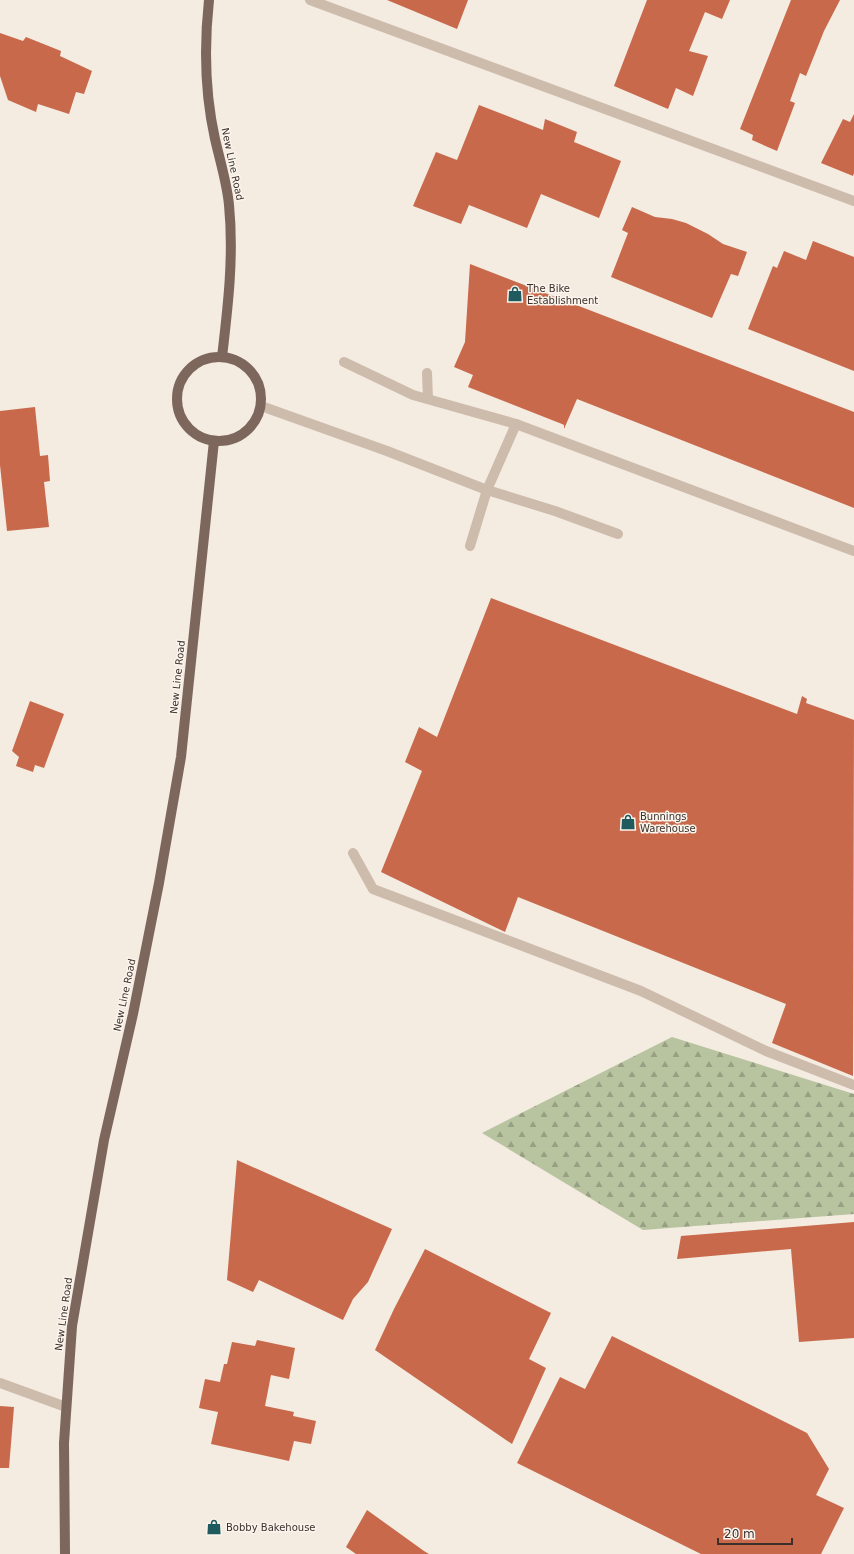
<svg xmlns="http://www.w3.org/2000/svg" width="854" height="1554" viewBox="0 0 854 1554" font-family="'DejaVu Sans',sans-serif">
<style>
.forest{fill:url(#forest-firs)}
.building{fill:#c8694b}
.lines{fill:none;stroke-linecap:round;stroke-linejoin:round}
.lane{stroke:#cdbbac;stroke-width:10}
.primary{stroke:#7d675c;stroke-width:10}
.labels{text-anchor:middle;stroke-width:3;stroke-linejoin:round;paint-order:stroke}
.street-label{font-size:10px;fill:#3b302b;stroke:#fbf5ee}
.poi-label{font-size:10px;fill:#3b302b;stroke:#fbf5ee;text-anchor:start}
</style>
<defs>
<pattern id="forest-firs" width="22" height="20" patternUnits="userSpaceOnUse"><rect width="22" height="20" fill="#b8c4a0"/><path d="M5 1l3.5 6h-7zM16 11l3.5 6h-7z" fill="#97a083"/></pattern>
</defs>
<rect width="100%" height="100%" fill="#f4ebe1"/>
<!-- forest -->
<polygon class="forest" points="672,1037 854,1094 854,1214 643,1230 482,1133"/>
<!-- building -->
<g class="building">
<polygon points="387,0 468,0 457,29"/>
<polygon points="647,0 730,0 722,19 705,12 689,51 708,56 693,96 676,88 668,109 614,86"/>
<polygon points="791,0 840,0 824,31 806,76 800,73 790,101 795,103 777,151 752,140 753,135 740,129"/>
<polygon points="0,33 23,41 26,37 61,51 60,56 92,71 84,94 76,92 69,114 38,104 36,112 8,100 0,76"/>
<polygon points="479,105 543,130 545,119 577,132 574,142 621,161 599,218 541,194 527,228 469,205 461,224 413,206 436,152 457,160"/>
<polygon points="854,114 854,173 853,176 821,163 843,119 850,122"/>
<polygon points="632,207 655,217 672,219 686,223 708,234 723,244 747,252 738,276 731,274 712,318 611,277 628,233 622,230"/>
<polygon points="813,241 854,257 854,371 748,329 773,266 777,268 784,251 806,260"/>
<polygon points="470,264 854,412 854,508 577,399 564,429 564,425 562,424 468,387 473,375 454,367 465,342"/>
<polygon points="35,407 40,456 48,455 50,481 44,482 49,527 7,531 0,465 0,411"/>
<polygon points="491,598 797,714 802,696 807,699 806,703 854,720 853,1076 772,1043 786,1004 518,897 505,932 381,872 422,771 405,762 419,727 437,737"/>
<polygon points="30,701 64,714 44,768 35,765 33,772 16,766 19,757 12,751"/>
<polygon points="237,1160 392,1229 368,1282 353,1299 343,1320 259,1280 253,1292 227,1280"/>
<polygon points="854,1222 854,1338 799,1342 791,1249 677,1259 681,1236"/>
<polygon points="425,1249 551,1313 529,1359 546,1368 512,1444 375,1350 394,1309"/>
<polygon points="612,1336 807,1433 829,1469 816,1495 844,1508 821,1554 701,1554 517,1463 560,1377 585,1389"/>
<polygon points="257,1340 295,1348 289,1379 271,1375 265,1406 294,1412 293,1416 316,1421 311,1444 294,1441 289,1461 211,1444 218,1412 199,1408 205,1379 220,1382 224,1364 227,1364 232,1342 255,1346"/>
<polygon points="0,1406 14,1407 9,1468 0,1468"/>
<polygon points="367,1510 424,1551 429,1554 356,1554 346,1547"/>
</g>
<g class="lines">
<!-- lane -->
<g class="lane">
<polyline points="310,0 854,201"/>
<polyline points="344,362 413,395 516,424"/>
<polyline points="427,373 428,399"/>
<polyline points="261,406 387,451 487,490 555,511 618,534"/>
<polyline points="470,546 487,490 516,424 854,551"/>
<polyline points="353,853 373,889 641,991 766,1051 854,1085"/>
<polyline points="0,1383 66,1407"/>
</g>
<!-- primary -->
<g class="primary">
<path d="M 209,0 C 204,46 205,94 215,139 C 220,161 227,183 229,205 C 234,256 228,306 222,357"/>
<circle cx="219" cy="399" r="42"/>
<polyline points="65,1554 64,1443 72,1326 104,1140 133,1014 159,883 181,757 214,441"/>
</g>
</g>
<!-- icons -->
<defs>
<g id="shop-bare" transform="scale(1.2)"><path d="M-5-2.5h2.3a2.7 3.5 0 0 1 5.4 0H5L5.5 6h-11ZM-1.5-2.5h3a1.5 2.3 0 0 0-3 0Z" fill="#1f5a5e" stroke="#fbf5ee" stroke-width="2.5" paint-order="stroke"/></g>
</defs>
<g fill-rule="evenodd">
<use href="#shop-bare" x="515" y="294"/>
<use href="#shop-bare" x="628" y="822"/>
<use href="#shop-bare" x="214" y="1527"/>
</g>
<g class="labels">
<!-- street labels -->
<g class="street-label">
<text transform="translate(233 164) rotate(78)" y="4">New Line Road</text>
<text transform="translate(177 677) rotate(-84)" y="4">New Line Road</text>
<text transform="translate(124 995) rotate(-78)" y="4">New Line Road</text>
<text transform="translate(63 1314) rotate(-82)" y="4">New Line Road</text>
</g>
<!-- poi labels -->
<g class="poi-label">
<text x="527" y="292">The Bike<tspan x="527" dy="12">Establishment</tspan></text>
<text x="640" y="820">Bunnings<tspan x="640" dy="12">Warehouse</tspan></text>
<text x="226" y="1531">Bobby Bakehouse</text>
</g>
</g>
<!-- scale -->
<path d="M718 1538v6h74v-6" fill="none" stroke="#3b302b" stroke-width="2"/>
<text x="724" y="1538" font-size="12" fill="#3b302b" stroke="#fbf5ee" stroke-width="3" paint-order="stroke">20 m</text>
</svg>
